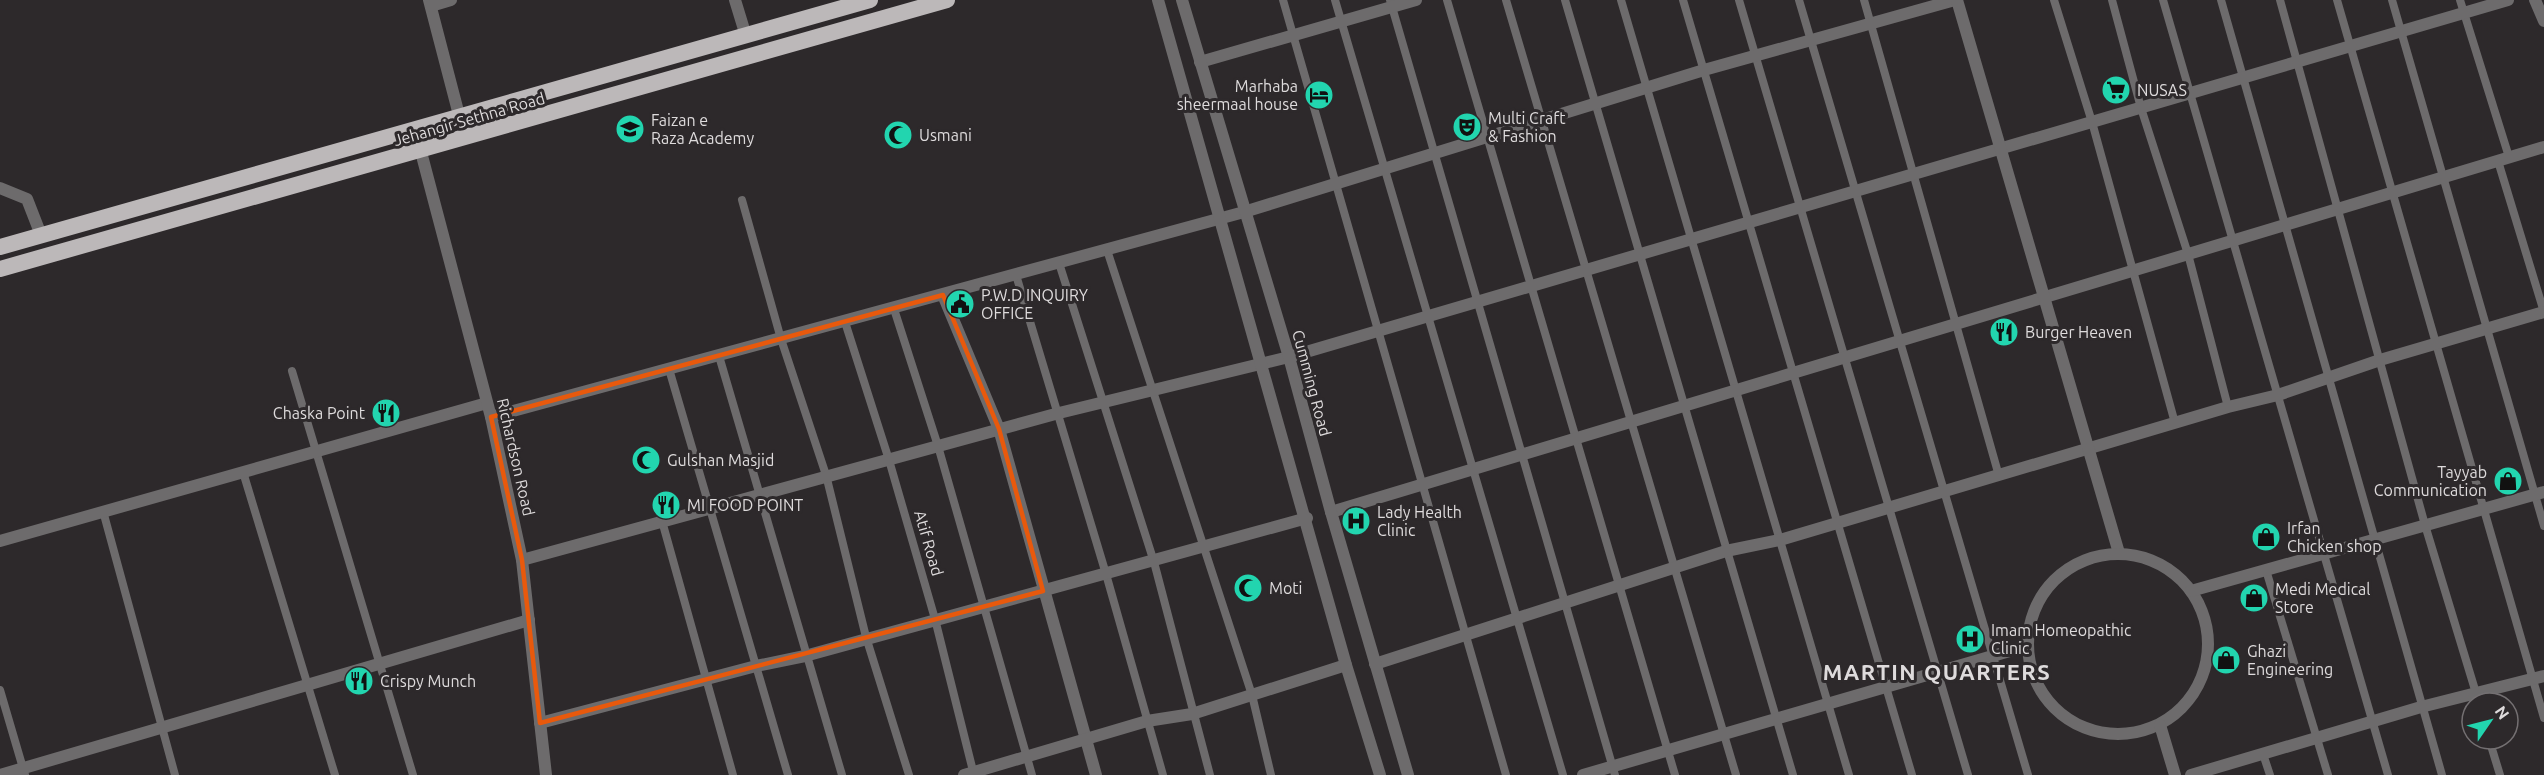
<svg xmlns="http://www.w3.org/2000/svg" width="2544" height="775" viewBox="0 0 2544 775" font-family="Ubuntu,sans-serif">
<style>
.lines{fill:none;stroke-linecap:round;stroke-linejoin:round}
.service{stroke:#6d6b6c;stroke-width:8}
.minor{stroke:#6d6b6c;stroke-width:12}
.tertiary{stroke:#6d6b6c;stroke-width:12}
.trunk{stroke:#bcb8b9;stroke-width:16}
.marked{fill:none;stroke:#e8590c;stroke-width:4.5;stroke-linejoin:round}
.labels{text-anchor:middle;stroke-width:6;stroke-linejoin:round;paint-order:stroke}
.poi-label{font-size:16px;fill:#dedbdc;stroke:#2d292b;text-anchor:start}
.street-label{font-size:16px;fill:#dedbdc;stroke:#2d292b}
.district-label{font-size:22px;font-weight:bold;letter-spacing:1.5px;fill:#dedbdc;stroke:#2d292b}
</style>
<rect width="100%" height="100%" fill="#2d292b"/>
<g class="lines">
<!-- service -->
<g class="service">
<polyline points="1283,0 1506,775"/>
<polyline points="1335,0 1563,775"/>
<polyline points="1390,0 1615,775"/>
<polyline points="1447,0 1675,775"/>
<polyline points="1506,0 1736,775"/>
<polyline points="1565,0 1793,775"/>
<polyline points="1621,0 1849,775"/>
<polyline points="1683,0 1912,775"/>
<polyline points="1739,0 1968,775"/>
<polyline points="1799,0 2028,775"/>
<polyline points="1864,0 1999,476"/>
<polyline points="2054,0 2092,122 2175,423"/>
<polyline points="2112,0 2141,108 2188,254 2228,407"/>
<polyline points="2163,0 2388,775"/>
<polyline points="2221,0 2442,775"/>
<polyline points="2280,0 2425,525 2479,703"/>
<polyline points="2337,0 2544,718"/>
<polyline points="2392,0 2544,526"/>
<polyline points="2460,0 2509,157"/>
<polyline points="2498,161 2544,312"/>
<polyline points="742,200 781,339 826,475 866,637 909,775"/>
<polyline points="1107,250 1252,695 1271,775"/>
<polyline points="1059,263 1154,562 1210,775"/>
<polyline points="1016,275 1106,574 1163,775"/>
<polyline points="894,309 938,446 1032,775"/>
<polyline points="845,322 889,460 935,619 974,775"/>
<polyline points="719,356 842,775"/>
<polyline points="669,369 788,775"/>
<polyline points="292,371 413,775"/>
<polyline points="243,472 335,775"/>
<polyline points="103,511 175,775"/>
<polyline points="662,521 733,775"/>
<polyline points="2266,570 2328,775"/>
<polyline points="0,690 25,775"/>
<polyline points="2489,739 2500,775"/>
<polyline points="2263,754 2270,775"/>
</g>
<!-- minor -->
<g class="minor">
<polyline points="429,0 459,115"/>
<polyline points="735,0 746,36"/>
<polyline points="431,6 451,0"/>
<polyline points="1200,62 1416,0"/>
<polyline points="943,295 999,429 1096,775"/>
<polyline points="491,417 1244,212 1704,70 1955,0"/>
<polyline points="1331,512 2544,147"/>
<polyline points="0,541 487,403"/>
<polyline points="522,560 1059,413 1289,357 2508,0"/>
<polyline points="1375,664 1726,551 1780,540 2228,407 2278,395 2380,360 2544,312"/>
<polyline points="540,723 756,666 805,656 1307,518"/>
<polyline points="0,775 529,620"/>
<polyline points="964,775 1147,721 1192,714 1346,665"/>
<polyline points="2191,775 2421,707 2544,676"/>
</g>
<!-- tertiary -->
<g class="tertiary">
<polyline points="1158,0 1346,665 1380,775"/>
<polyline points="1182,0 1289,357 1331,512 1408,775"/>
<polyline points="1957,0 2119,553"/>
<polyline points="2535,0 2544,21"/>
<polyline points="421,152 491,417 522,560 546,775"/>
<polyline points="0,188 27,199 41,235"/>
<circle cx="2118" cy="644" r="90"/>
<polyline points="2191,591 2544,492"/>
<polyline points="2160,725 2175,775"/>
<polyline points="1583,775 2027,646"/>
</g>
<!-- trunk -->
<g class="trunk">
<polyline points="0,247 870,0"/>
<polyline points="0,269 947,0"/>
</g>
</g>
<!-- marked area -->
<path class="marked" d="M 943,295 L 999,429 L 1043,591 L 540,723 L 522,560 L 491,417 Z"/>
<!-- icons -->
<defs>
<g id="supermarket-disc" transform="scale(1.5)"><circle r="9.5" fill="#22d5af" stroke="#2d292b"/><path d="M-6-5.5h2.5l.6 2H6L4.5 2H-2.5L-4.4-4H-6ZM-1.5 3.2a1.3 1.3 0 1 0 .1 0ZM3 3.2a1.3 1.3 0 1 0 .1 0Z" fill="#111"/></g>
<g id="hotel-disc" transform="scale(1.5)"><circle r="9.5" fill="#22d5af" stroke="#2d292b"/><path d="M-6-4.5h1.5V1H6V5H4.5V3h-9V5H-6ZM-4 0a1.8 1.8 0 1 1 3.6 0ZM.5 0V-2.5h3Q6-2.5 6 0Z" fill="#111"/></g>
<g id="theatre-disc" transform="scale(1.5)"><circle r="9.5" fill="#22d5af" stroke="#2d292b"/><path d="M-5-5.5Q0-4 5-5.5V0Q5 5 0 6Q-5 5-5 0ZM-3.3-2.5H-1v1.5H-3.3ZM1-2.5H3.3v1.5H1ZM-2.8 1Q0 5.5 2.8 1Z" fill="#111"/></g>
<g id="university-disc" transform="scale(1.5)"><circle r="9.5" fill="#22d5af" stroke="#2d292b"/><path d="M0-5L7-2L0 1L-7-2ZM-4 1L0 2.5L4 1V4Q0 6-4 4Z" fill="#111"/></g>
<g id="mosque-disc" transform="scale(1.5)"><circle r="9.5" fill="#22d5af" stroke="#2d292b"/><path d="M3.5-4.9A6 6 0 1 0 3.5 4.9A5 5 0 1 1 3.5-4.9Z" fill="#111"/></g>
<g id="civic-disc" transform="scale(1.5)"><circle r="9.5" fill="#22d5af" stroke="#2d292b"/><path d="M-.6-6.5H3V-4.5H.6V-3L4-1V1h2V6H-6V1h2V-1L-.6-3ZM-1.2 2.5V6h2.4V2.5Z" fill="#111"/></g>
<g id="restaurant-disc" transform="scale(1.5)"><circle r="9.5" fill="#22d5af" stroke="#2d292b"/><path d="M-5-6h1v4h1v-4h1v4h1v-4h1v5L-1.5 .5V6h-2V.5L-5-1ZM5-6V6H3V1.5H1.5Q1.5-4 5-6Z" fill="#111"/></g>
<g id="shop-disc" transform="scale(1.5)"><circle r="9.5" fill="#22d5af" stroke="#2d292b"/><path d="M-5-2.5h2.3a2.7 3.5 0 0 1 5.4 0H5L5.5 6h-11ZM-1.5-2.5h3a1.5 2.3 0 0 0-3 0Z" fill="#111"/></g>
<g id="hospital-disc" transform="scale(1.5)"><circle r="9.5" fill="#22d5af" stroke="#2d292b"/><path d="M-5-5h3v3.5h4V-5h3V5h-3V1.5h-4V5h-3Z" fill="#111"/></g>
</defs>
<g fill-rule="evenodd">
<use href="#supermarket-disc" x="2116" y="90"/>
<use href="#hotel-disc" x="1319" y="95"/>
<use href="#theatre-disc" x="1467" y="127"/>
<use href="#university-disc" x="630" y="129"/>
<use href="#mosque-disc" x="898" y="135"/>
<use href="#civic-disc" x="960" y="304"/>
<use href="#restaurant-disc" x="2004" y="332"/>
<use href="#restaurant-disc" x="386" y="413"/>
<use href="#mosque-disc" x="646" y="460"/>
<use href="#shop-disc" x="2508" y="481"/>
<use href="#restaurant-disc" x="666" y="505"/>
<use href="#hospital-disc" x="1356" y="521"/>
<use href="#shop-disc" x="2266" y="537"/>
<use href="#mosque-disc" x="1248" y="588"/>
<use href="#shop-disc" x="2254" y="598"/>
<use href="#hospital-disc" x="1970" y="639"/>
<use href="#shop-disc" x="2226" y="660"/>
<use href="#restaurant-disc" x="359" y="681"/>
</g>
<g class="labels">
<!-- poi labels -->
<g class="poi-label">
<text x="1298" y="92" text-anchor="end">Marhaba<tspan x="1298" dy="18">sheermaal house</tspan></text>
<text x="2137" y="96">NUSAS</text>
<text x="1488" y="124">Multi Craft<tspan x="1488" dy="18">&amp; Fashion</tspan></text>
<text x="651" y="126">Faizan e<tspan x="651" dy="18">Raza Academy</tspan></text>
<text x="919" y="141">Usmani</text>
<text x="981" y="301">P.W.D INQUIRY<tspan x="981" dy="18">OFFICE</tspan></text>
<text x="2025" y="338">Burger Heaven</text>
<text x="365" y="419" text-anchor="end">Chaska Point</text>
<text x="667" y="466">Gulshan Masjid</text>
<text x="2487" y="478" text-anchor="end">Tayyab<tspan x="2487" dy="18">Communication</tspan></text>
<text x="687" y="511">MI FOOD POINT</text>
<text x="1377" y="518">Lady Health<tspan x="1377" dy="18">Clinic</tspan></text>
<text x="2287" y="534">Irfan<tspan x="2287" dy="18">Chicken shop</tspan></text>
<text x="1269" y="594">Moti</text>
<text x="2275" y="595">Medi Medical<tspan x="2275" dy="18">Store</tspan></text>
<text x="1991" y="636">Imam Homeopathic<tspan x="1991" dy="18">Clinic</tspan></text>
<text x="2247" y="657">Ghazi<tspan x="2247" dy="18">Engineering</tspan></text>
<text x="380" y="687">Crispy Munch</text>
</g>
<!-- street labels -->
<g class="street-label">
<text transform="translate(469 119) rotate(-16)" y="6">Jehangir Sethna Road</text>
<text transform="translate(1312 383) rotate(75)" y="6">Cumming Road</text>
<text transform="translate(516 457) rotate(77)" y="6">Richardson Road</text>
<text transform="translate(929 543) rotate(74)" y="6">Atif Road</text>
</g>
<!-- district labels -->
<g class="district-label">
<text x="1937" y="680">MARTIN QUARTERS</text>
</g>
</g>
<!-- north arrow -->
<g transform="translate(2490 721) rotate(55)"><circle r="28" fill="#2d292b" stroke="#747072" stroke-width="1.5"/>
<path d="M0-4.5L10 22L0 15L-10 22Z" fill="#22d5af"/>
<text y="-9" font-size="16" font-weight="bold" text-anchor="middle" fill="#dedbdc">N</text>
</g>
</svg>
